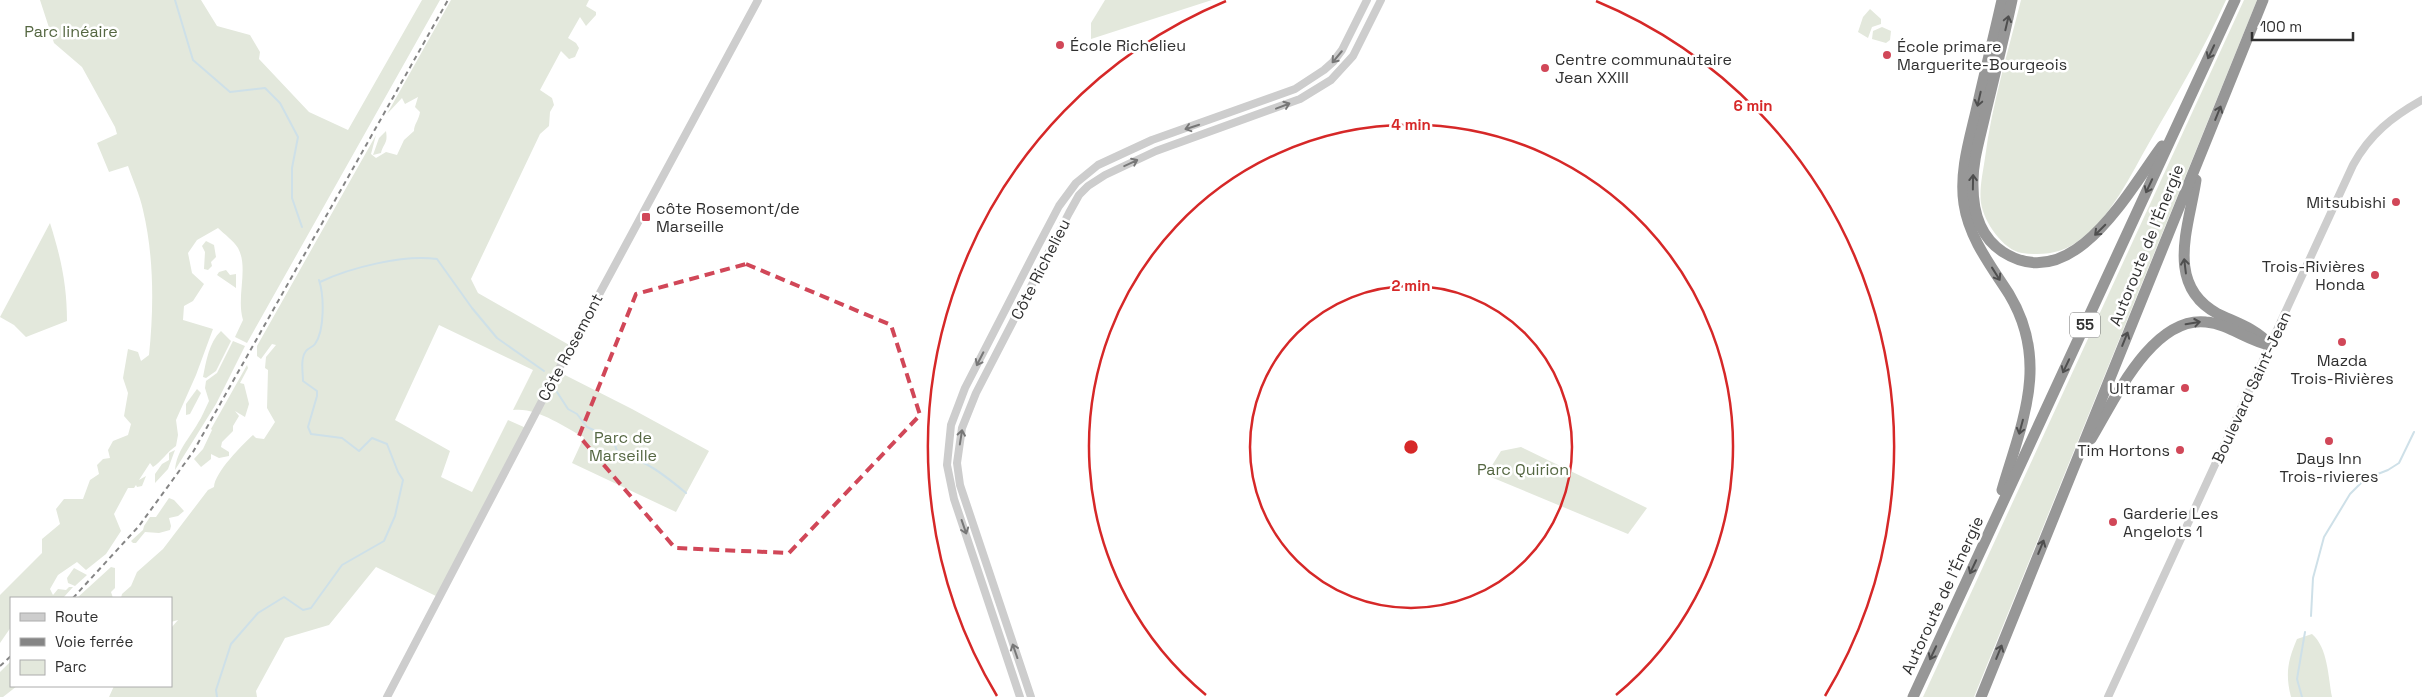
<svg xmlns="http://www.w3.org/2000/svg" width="2422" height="697" viewBox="0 0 2422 697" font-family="'Space Grotesk',sans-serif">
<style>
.green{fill:#e3e8dc}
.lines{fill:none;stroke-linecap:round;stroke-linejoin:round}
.stream{stroke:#cee0e8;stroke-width:2}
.minor{stroke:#cdcdcd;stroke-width:8}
.highway{stroke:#979797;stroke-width:11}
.rail{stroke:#858585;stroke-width:2;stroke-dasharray:5 4;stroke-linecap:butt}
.oneway{stroke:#4f4f4f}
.oneway2{stroke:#777}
.marked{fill:none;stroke:#d14758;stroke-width:4;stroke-dasharray:10 6;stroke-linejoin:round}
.ring{fill:none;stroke:#d62828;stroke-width:2.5}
.poi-dot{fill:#d14758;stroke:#fff;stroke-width:2}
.labels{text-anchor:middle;stroke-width:5;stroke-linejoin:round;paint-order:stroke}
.shield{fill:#fff;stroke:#6e6e6e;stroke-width:1}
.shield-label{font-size:15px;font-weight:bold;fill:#303030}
.park-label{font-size:16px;fill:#556742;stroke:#fff}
.poi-label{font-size:16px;fill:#303030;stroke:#fff;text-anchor:start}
.street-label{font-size:16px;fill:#303030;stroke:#fff}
.centre{fill:#d62828;stroke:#fff;stroke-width:2.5}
.ring-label{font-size:15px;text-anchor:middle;font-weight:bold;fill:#d62828;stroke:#fff;stroke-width:5;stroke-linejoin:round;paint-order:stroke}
</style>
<rect width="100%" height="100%" fill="#fff"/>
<!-- green -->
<g class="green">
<path d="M 40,0 L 201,0 L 217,26 L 250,35 L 260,52 L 259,59 L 309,112 L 348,130 L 422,0 L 440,0 L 247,343 L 235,337 L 243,320 C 236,297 249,268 238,248 C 234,241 224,234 218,228 L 197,240 L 188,253 L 192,273 L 204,284 L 193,301 L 184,306 L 183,320 L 213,329 L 196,375 L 176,420 L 178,435 L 176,446 C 167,452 161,462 153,467 L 150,463 L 139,480 L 146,476 L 142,486 L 137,487 L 136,485 L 134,488 L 128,488 L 114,514 L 121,531 L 106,554 L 86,570 L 77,562 L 58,575 L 50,589 L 53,595 L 58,589 L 66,590 L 69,587 L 73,587 L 63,598 L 11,598 L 11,627 L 0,643 L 0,595 L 42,553 L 42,539 L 60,524 L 56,509 L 64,499 L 83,499 L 90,480 L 99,474 L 97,465 L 103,459 L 110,458 L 108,450 L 113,441 L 128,435 L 131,424 L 124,416 L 128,393 L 123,378 L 128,349 L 138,352 L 141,361 L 149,355 C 154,308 154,256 143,210 C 140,195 133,181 128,166 L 109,172 L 97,143 L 117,134 L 115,127 L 82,67 L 54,43 Z"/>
<path d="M 451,0 L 589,0 L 586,6 L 596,12 L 596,15 L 586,26 L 580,17 L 568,38 L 576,43 L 579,48 L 575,57 L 569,59 L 561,51 L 540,90 L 552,98 L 554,105 L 550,112 L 549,126 L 540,134 L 471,279 L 478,293 L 571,346 L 557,371 L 632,409 L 709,451 L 676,512 L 572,463 L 584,437 C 563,427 538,407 513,410 L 533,370 L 439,325 L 395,420 L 450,451 L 441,477 L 472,492 L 508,420 L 526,428 L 438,597 L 376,567 L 329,625 L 285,638 L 256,691 L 257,697 L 109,697 L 114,686 L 171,686 L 171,628 L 178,620 L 171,622 L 171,598 L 121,598 L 122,594 L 131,586 L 137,572 L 163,549 L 208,490 L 214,487 C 215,472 242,445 253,435 L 256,438 L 264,439 L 275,422 L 267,408 L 268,370 L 265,368 L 266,357 L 276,345 L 272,344 L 261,359 L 257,356 L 257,346 L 376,135 L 371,154 L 376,158 L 386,152 L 397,155 L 404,140 L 414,131 C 414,124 419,120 420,112 L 415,107 L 418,97 L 405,104 L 402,98 L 387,114 Z"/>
<polygon points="1105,0 1212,0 1091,39 1091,23"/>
<path d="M 2021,0 L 2226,0 C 2204,49 2176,96 2149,143 C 2130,176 2113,214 2082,238 C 2064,253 2045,256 2022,253 C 2003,250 1984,222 1981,203 C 1979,189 1983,172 1985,158 C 1992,104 2008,52 2021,0 Z"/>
<polygon points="2244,0 2257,0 1974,697 1923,697"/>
<polygon points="1870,9 1881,19 1881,24 1872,27 1868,38 1858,32 1863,17"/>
<polygon points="1882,27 1891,31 1890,40 1886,43 1872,39 1873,31"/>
<path d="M 386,131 C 388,144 384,142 381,153 L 373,155 L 379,138 Z"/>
<path d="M 50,223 C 61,258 67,285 67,321 L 26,337 L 14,325 L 0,317 Z"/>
<polygon points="206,241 214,245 216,257 211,262 212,266 208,270 204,269 205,252 202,246"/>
<polygon points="226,270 230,275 236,274 236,288 217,275 219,272"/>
<path d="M 221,331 L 231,341 L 216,371 L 206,378 L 203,377 C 206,362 209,342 221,331 Z"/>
<path d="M 233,341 L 245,346 L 216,404 L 175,470 C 177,450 189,439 198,423 C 202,417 205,409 209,401 L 205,388 L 206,381 L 217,373 Z"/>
<polygon points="247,365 248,368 240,383 244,384 249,404 245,417 235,411 239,416 233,426 233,431 222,442 221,447 229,452 229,456 219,458 211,454 211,459 201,467 194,459 203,449 212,430 211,429"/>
<polygon points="197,389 201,393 190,414 186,415 186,404"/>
<polygon points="1521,447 1647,508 1628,534 1486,475 1501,451"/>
<polygon points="175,450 168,469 155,483 155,474 162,464 169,460 169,453"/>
<polygon points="169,498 174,500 184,511 178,516 169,518 171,526 170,530 159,533 145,532 136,543 133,543 131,541 143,530 144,526 150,517 156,517"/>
<polygon points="111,567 115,568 115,588 111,592 113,598 77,598"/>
<polygon points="74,568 87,575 75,586 68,583 67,578"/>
<path d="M 2312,634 C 2328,648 2328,676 2332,697 L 2291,697 C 2285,674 2288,660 2297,639 Z"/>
<polygon points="11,661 11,686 17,686 3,697 0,697 0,672"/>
</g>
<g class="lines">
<!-- stream -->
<g class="stream">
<polyline points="175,0 193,60 230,92 265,88 280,103 298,137 292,168 292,198 302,227"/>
<path d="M 320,282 C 349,268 404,254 437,259 L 472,308 L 497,338 L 544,371"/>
<path d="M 557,392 L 568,409 L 577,414 L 587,427 L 602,434 L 615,445 L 617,451 C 628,458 636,459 646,464 C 661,472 673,482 686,493"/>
<polyline points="2311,616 2313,578 2324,537 2350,494 2365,479 2388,470 2399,463 2414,432"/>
<path d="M 217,697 L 216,690 L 231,644 L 258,613 L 284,597 L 303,610 L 311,608 L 342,565 L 384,541 L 395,516 L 403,480 L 398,472 L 387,444 L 372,438 L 359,451 L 342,438 L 311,434 L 308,427 L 317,396 L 317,391 L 303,381 C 303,372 300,359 306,351 C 308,348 313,347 315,344 C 325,330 324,295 319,280"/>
<polyline points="2302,697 2297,679 2305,632"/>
</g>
<!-- minor -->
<g class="minor">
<polyline points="387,697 554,378 758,0"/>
<polyline points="1020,697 954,499 947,465 951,425 965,388 1038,246 1059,206 1076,183 1098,165 1152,140 1295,89 1324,70 1333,62 1342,50 1367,0"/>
<polyline points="1031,697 960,485 957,463 962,428 976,393 1069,213 1079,195 1088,186 1105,175 1156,151 1300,99 1331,80 1353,56 1381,0"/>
<path d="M 2108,697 L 2353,165 C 2370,134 2392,117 2422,100"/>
</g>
<!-- highway -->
<g class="highway">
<path d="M 2002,0 C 1994,36 1985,71 1977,107 C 1970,138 1959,171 1964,204 C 1969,238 1991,266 2009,294 C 2050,362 2022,422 2002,490"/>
<path d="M 2012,0 C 2004,37 1995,74 1986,111 C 1981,135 1972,161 1973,186 C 1973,212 1980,237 2003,252 C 2073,297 2129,190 2162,146"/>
<path d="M 2196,180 C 2189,227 2164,285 2218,314 C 2237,323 2257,329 2270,345"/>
<path d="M 2091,439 C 2114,401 2152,316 2206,322 C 2229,324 2248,341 2270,345"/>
<polyline points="1913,697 2235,0"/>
<polyline points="1981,697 2263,0"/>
</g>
<!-- rail -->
<g class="rail">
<polyline points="73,598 139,526 193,452 448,0"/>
<polyline points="0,666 11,656"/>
</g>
</g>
<!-- one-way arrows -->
<defs><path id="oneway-shaft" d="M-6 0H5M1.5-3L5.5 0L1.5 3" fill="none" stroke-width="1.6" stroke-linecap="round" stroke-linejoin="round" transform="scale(1.25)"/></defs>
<g class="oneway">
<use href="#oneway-shaft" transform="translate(2007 23) rotate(-77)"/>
<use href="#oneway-shaft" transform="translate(2211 52) rotate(115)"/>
<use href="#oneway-shaft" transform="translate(1979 99) rotate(103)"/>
<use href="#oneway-shaft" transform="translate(2218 113) rotate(-68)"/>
<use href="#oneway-shaft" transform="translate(1973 182) rotate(-89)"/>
<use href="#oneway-shaft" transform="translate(2149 186) rotate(115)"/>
<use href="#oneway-shaft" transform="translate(2100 230) rotate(135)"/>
<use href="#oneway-shaft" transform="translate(2185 266) rotate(-97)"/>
<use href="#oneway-shaft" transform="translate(1996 274) rotate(58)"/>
<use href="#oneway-shaft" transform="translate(2193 323) rotate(-9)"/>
<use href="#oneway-shaft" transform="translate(2125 339) rotate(-68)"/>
<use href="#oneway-shaft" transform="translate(2066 366) rotate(115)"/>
<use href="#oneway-shaft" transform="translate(2021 427) rotate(105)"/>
<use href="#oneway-shaft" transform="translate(2041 547) rotate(-68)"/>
<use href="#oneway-shaft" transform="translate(1973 567) rotate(115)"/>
<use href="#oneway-shaft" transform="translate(1999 652) rotate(-68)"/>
<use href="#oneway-shaft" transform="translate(1933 653) rotate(115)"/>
</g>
<g class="oneway2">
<use href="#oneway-shaft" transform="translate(1337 57) rotate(130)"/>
<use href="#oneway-shaft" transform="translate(1283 106) rotate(-21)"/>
<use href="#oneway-shaft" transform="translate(1192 127) rotate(162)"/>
<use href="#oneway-shaft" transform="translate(1131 163) rotate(-25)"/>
<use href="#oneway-shaft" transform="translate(980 359) rotate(117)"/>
<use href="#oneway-shaft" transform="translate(961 437) rotate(-81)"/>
<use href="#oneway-shaft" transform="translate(964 527) rotate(71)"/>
<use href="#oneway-shaft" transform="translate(1015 651) rotate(-109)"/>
</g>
<!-- marked area -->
<path class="marked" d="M 746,264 L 891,325 L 920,415 L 789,553 L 675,548 L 579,436 L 636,294 Z"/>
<!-- distance rings -->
<g class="ring">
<circle cx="1411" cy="447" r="161"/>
<path d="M1206 695A322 322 0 1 1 1616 695"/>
<path d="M997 696A483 483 0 0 1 1226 1M1596 1A483 483 0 0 1 1825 696"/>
</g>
<!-- markers -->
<g class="poi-dot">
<circle cx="1060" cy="45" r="5"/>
<circle cx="1887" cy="55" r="5"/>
<circle cx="1545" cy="68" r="5"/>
<circle cx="2396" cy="202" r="5"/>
<rect x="641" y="212" width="10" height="10" rx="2.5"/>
<circle cx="2375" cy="275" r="5"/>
<circle cx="2342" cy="342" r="5"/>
<circle cx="2185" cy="388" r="5"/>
<circle cx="2329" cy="441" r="5"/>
<circle cx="2180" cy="450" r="5"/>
<circle cx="2113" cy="522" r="5"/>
</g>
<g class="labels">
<!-- shield labels -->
<rect class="shield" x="2070" y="312.5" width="30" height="25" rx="4"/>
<g class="shield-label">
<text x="2085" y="330">55</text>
</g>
<!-- park labels -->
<g class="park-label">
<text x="71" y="37">Parc linéaire</text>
<text x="623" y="443">Parc de<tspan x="623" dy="18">Marseille</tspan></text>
<text x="1523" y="475">Parc Quirion</text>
</g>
<!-- poi labels -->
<g class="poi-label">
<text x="1070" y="51">École Richelieu</text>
<text x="1897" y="52">École primare<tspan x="1897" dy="18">Marguerite-Bourgeois</tspan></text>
<text x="1555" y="65">Centre communautaire<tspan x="1555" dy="18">Jean XXIII</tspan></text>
<text x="2386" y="208" text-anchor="end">Mitsubishi</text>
<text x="656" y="214">côte Rosemont/de<tspan x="656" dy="18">Marseille</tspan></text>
<text x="2365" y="272" text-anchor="end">Trois-Rivières<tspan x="2365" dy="18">Honda</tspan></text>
<text x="2342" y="366" text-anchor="middle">Mazda<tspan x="2342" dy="18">Trois-Rivières</tspan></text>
<text x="2175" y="394" text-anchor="end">Ultramar</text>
<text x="2170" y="456" text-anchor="end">Tim Hortons</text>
<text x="2329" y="464" text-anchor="middle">Days Inn<tspan x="2329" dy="18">Trois-rivieres</tspan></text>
<text x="2123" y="519">Garderie Les<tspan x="2123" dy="18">Angelots 1</tspan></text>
</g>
<!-- street labels -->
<g class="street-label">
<text transform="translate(2146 245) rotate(-68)" y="6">Autoroute de l'Énergie</text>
<text transform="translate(1040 269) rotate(-63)" y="6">Côte Richelieu</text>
<text transform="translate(570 347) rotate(-62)" y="6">Côte Rosemont</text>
<text transform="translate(2251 387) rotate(-65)" y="6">Boulevard Saint-Jean</text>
<text transform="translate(1942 595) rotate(-65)" y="6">Autoroute de l'Énergie</text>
</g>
</g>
<circle cx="1411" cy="447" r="8" class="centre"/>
<g class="ring-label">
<text x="1753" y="111">6 min</text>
<text x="1411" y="130">4 min</text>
<text x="1411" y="291">2 min</text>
</g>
<!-- legend -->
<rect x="10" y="597" width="162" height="90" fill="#ffffff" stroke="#acacac"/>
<rect x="20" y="613" width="25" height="8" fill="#cdcdcd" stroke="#acacac"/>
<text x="55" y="622" font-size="15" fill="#303030">Route</text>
<rect x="20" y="638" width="25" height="8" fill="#858585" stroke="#acacac"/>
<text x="55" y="647" font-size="15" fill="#303030">Voie ferrée</text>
<rect x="20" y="660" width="25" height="15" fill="#e3e8dc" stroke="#acacac"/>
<text x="55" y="672" font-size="15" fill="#303030">Parc</text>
<!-- scale -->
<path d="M2252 32v8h101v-8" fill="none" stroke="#303030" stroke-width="2.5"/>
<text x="2260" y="32" font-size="15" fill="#303030" stroke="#ffffff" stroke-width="4" paint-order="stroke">100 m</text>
</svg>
